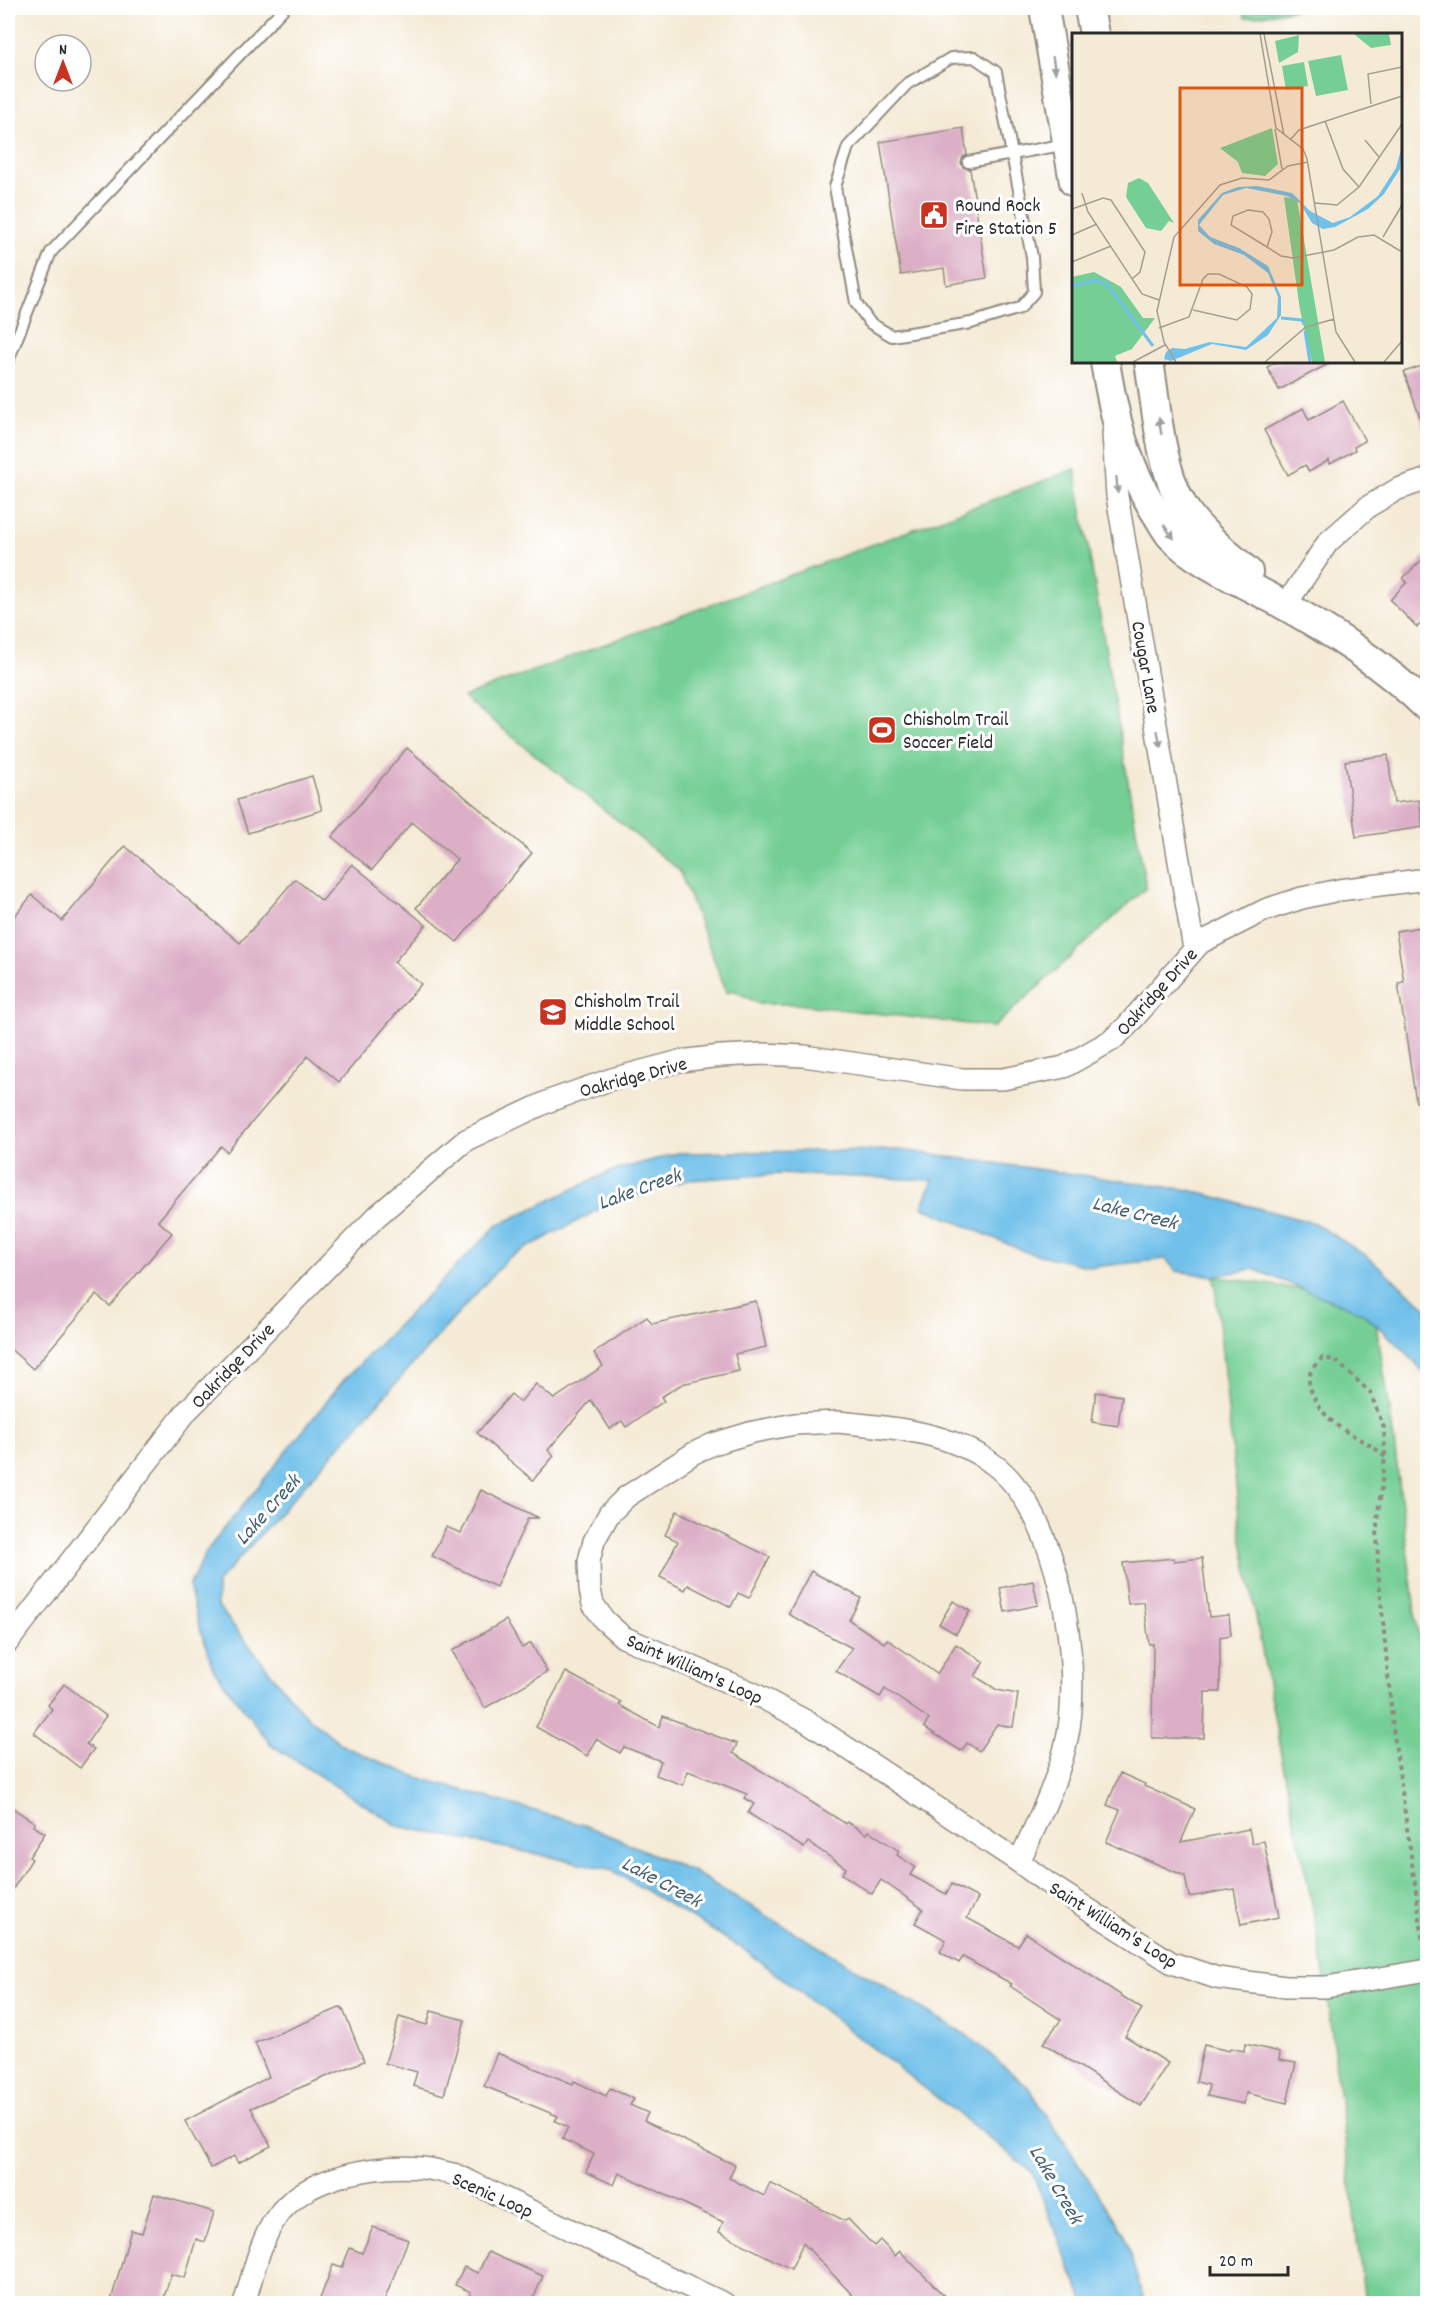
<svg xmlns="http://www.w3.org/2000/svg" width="1435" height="2311" viewBox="0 0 1435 2311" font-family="Dekko,sans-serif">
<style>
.green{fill:#75cf95;stroke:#507d60;stroke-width:1.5}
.water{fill:#6fc0ea;stroke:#4d768a;stroke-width:1.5}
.building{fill:#dcafc6}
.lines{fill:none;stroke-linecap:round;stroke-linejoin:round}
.lane-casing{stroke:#908a80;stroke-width:14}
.street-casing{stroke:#908a80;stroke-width:24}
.secondary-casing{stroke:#908a80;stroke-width:32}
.path{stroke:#908a80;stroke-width:4;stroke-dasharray:4.5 4.5;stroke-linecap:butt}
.lane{stroke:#fff;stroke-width:10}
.street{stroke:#fff;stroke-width:21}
.secondary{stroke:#fff;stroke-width:28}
.oneway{fill:#a0a0a0}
.labels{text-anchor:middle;stroke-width:6;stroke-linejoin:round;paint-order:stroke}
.poi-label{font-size:20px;fill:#2b2b2b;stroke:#fff;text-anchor:start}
.street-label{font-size:20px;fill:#2b2b2b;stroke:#fff}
.water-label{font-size:21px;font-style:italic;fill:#435f6e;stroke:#fff}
.inset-river{fill:none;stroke:#6fc0ea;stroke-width:3}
.inset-road{fill:none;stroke:#a49e91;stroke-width:1.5}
.view{fill:#df570e;fill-opacity:0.15;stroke:#df570e;stroke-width:3}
.inset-edge{fill:none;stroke:#2b2b2b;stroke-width:3}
</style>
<rect width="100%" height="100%" fill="#fff"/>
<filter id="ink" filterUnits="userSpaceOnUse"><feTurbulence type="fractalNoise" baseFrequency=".0167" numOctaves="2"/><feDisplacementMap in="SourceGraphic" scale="12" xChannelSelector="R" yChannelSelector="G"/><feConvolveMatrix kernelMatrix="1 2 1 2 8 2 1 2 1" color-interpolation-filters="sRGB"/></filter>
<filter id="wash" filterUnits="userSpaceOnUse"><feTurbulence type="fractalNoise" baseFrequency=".008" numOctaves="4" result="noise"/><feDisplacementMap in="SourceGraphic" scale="24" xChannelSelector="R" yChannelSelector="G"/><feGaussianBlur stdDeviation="1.35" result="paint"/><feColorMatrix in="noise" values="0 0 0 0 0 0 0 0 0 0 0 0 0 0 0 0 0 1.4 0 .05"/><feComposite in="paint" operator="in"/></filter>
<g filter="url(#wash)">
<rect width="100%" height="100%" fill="#f4ead5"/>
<!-- green -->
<g class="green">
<polygon points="1243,8 1303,8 1245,18"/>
<polygon points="1075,469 1146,888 994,1027 796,1004 759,1004 734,990 727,993 679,870 463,697"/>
<polygon points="1214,1276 1372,1300 1390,1409 1421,1660 1427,1693 1427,2303 1365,2303 1326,1987 1313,1909 1282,1760 1241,1535"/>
</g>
<!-- water -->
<polygon class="water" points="900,1150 1189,1190 1314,1223 1367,1256 1427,1308 1427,1377 1405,1351 1363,1313 1253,1269 1214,1276 1176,1271 1166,1259 1092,1267 1026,1252 922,1207 933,1180 778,1174 688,1180 607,1205 508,1258 217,1583 217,1605 302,1712 345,1747 414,1776 587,1826 692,1871 970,2037 1029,2088 1123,2232 1145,2303 1084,2303 1032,2172 983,2133 748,1952 610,1869 398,1826 271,1745 214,1670 197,1619 189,1586 208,1549 343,1381 496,1226 609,1172 678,1153"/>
<g id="blocks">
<!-- building -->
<g class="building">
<polygon points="963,128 967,155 963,157 961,163 963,167 970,169 987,278 946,285 944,268 901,275 880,142"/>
<polygon points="1278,362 1332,362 1279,390 1267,367"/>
<polygon points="1428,364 1428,428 1424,429 1404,372"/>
<polygon points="1343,401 1365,441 1354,447 1355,450 1330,464 1329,460 1309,472 1305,465 1288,475 1264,430 1303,408 1309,420"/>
<polygon points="1428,554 1428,617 1417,627 1390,600 1407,582 1403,578"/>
<polygon points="407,748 532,853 457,942 416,908 457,859 412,822 372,870 332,837"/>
<polygon points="1388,755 1394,803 1419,800 1423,827 1356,837 1345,761"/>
<polygon points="312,776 322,810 248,833 237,800"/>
<polygon points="125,846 240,943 295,879 322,901 352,864 426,925 394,962 421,984 339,1082 308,1056 227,1152 221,1146 158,1221 172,1233 110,1306 96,1295 33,1369 8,1347 8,924 32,895 62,921"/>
<polygon points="1428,926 1428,1102 1416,1102 1398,983 1404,982 1396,931"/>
<polygon points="756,1301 766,1347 735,1354 739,1371 682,1384 661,1397 664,1401 626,1427 622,1421 610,1429 591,1400 548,1450 554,1456 533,1480 477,1433 511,1394 520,1402 536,1384 554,1399 603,1366 594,1353 647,1317 652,1324"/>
<polygon points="1096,1392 1122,1396 1118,1426 1092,1422"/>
<polygon points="481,1490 539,1518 528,1518 496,1587 432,1556 446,1527 461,1533"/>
<polygon points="677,1511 770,1557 749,1598 738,1593 731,1607 688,1585 685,1590 660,1577 678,1541 665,1535"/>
<polygon points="1174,1558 1174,1561 1202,1558 1209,1617 1229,1615 1231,1635 1220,1637 1220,1692 1205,1692 1204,1738 1152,1738 1153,1644 1149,1644 1144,1602 1128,1604 1123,1563"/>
<polygon points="811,1571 861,1598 849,1620 884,1643 887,1639 937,1674 956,1644 984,1662 975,1676 997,1690 1018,1694 1013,1727 997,1724 979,1751 967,1743 961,1751 924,1727 929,1719 885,1689 880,1697 836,1671 852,1648 788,1614"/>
<polygon points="1033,1581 1038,1605 1005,1612 1000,1588"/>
<polygon points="953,1601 970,1611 956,1634 939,1624"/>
<polygon points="506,1620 522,1648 531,1643 547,1672 485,1708 452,1651"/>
<polygon points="566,1672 621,1702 619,1705 659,1727 663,1716 737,1744 733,1753 846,1824 847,1822 867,1834 869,1831 899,1851 897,1855 915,1867 910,1875 946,1894 952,1884 978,1898 967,1918 1018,1946 1026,1933 1142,2009 1125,2036 1168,2063 1141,2106 1043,2043 1061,2020 1010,1986 1012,1984 963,1957 959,1963 940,1952 946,1940 915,1923 923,1909 881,1880 872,1894 842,1874 846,1868 808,1842 804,1848 748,1813 754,1804 744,1798 747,1794 688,1771 683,1785 656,1775 661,1761 624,1747 620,1753 596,1739 587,1756 536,1727"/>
<polygon points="64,1684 106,1716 86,1744 94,1749 80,1768 34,1733 52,1709 48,1705"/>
<polygon points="1120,1773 1145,1784 1144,1786 1195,1809 1181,1842 1249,1829 1252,1843 1264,1841 1279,1917 1241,1925 1234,1889 1189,1897 1185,1876 1106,1842 1120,1810 1107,1805"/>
<polygon points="8,1805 35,1823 33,1826 45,1833 29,1857 32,1859 8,1897"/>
<polygon points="342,2007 364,2061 251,2108 271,2146 238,2163 234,2156 211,2168 185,2121 269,2077 255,2043"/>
<polygon points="431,2011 465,2020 444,2095 413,2086 417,2072 385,2063 399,2017 427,2025"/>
<polygon points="1245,2044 1280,2052 1279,2060 1296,2063 1287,2103 1246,2093 1244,2104 1207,2096 1209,2085 1196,2082 1204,2045 1229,2051 1230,2048 1244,2051"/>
<polygon points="497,2053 573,2084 574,2081 606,2096 610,2088 634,2099 630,2105 648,2113 644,2121 735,2165 729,2178 764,2196 770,2183 845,2221 848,2219 874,2246 880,2240 895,2256 900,2251 952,2304 861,2304 803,2243 791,2269 719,2232 723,2222 619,2173 614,2185 586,2172 594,2154 562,2139 568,2127 555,2121 558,2116 484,2086"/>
<polygon points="154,2194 214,2212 205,2242 196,2239 185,2278 171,2274 162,2304 110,2304 131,2230 142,2233"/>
<polygon points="373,2227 408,2240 383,2304 318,2304 333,2265 342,2268 350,2248 362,2253"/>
<polygon points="488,2252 543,2276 531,2304 465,2304 471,2292 455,2285 464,2267 478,2273"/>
</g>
</g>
</g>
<g filter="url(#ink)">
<use href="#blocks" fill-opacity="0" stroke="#908a80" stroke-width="1.5"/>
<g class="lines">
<!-- lane casing -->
<g class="lane-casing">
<g id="lane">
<polygon points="974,57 996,72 1032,257 1034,292 1020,308 971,323 892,336 870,323 856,303 835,187 848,147 907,84 951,58"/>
<polyline points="968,162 1067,144"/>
<polyline points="8,361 51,252 284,8"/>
</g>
</g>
<!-- street casing -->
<g class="street-casing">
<g id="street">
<polyline points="1113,433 1117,496 1194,949"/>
<polyline points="1285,606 1328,542 1369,506 1398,489 1428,479"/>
<path d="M 837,1422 C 890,1427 949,1431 993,1464 C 1059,1512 1083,1664 1067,1739 C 1058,1782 1037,1822 1019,1862 L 808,1722 L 753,1693 L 623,1637 L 604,1620 L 593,1604 L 590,1590 L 589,1561 L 594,1541 L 609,1514 L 626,1497 L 694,1453 L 713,1444 L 753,1432 L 795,1424 Z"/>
<polyline points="8,1642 187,1411 377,1216 466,1140 549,1101 612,1079 680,1061 721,1056 763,1054 804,1056 962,1079 1003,1079 1064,1067 1112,1040 1126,1027 1200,943 1265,910 1302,898 1339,890 1428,879"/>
<polyline points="1019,1862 1046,1882 1172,1963 1217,1978 1286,1987 1326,1987 1428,1970"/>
<path d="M 244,2304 C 253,2275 259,2243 276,2218 C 304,2176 376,2164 422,2168 C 433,2169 443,2172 454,2174 L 725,2304"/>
</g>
</g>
<!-- secondary casing -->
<g class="secondary-casing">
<g id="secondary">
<polyline points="1044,8 1074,182"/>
<polyline points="1089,8 1094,34"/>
<path d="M 1105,362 C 1114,416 1124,460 1153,508 C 1159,517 1164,527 1170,535 C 1193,561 1244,583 1275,600 C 1329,630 1383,664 1428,708"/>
<path d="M 1149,362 C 1157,408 1160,475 1188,514 C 1204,536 1228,554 1248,572"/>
</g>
</g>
<!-- path -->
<path class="path" d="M 1385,1457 C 1370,1442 1350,1436 1334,1423 C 1323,1414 1308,1394 1309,1378 C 1310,1370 1317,1363 1322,1358 L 1335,1360 L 1370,1392 L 1384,1428 L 1385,1457 L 1377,1521 L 1378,1568 L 1393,1728 L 1423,1941"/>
<!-- lane -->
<use href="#lane" class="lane"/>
<!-- street -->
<use href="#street" class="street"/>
<!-- secondary -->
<use href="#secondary" class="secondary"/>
</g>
<!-- one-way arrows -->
<defs><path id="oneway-solid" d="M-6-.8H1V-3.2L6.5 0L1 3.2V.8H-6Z" transform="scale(1.5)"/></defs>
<g class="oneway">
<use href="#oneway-solid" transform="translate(1054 65) rotate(81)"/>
<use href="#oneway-solid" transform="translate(1160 426) rotate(-99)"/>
<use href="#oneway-solid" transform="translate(1117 485) rotate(86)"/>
<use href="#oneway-solid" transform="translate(1169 532) rotate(53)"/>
<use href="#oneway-solid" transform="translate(1159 739) rotate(80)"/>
</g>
</g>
<!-- icons -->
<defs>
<g id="civic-square" transform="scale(1.5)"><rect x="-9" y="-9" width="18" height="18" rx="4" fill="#c8321e" stroke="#fff"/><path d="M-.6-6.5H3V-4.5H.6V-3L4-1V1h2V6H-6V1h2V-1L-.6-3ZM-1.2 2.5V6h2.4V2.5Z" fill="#fff"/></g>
<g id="stadium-square" transform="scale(1.5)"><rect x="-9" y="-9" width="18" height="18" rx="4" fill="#c8321e" stroke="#fff"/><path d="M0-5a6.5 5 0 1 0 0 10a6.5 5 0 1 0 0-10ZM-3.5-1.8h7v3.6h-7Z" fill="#fff"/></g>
<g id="school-square" transform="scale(1.5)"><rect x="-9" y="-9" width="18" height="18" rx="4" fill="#c8321e" stroke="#fff"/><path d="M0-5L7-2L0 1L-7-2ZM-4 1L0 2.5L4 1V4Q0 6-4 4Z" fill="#fff"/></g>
</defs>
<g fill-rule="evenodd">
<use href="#civic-square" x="934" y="215"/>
<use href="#stadium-square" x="882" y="730"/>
<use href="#school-square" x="553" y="1012"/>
</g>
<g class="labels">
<!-- poi labels -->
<g class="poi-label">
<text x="955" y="211">Round Rock<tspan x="955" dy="23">Fire Station 5</tspan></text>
<text x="903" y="725">Chisholm Trail<tspan x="903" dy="23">Soccer Field</tspan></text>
<text x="574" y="1007">Chisholm Trail<tspan x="574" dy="23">Middle School</tspan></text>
</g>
<!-- street labels -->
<g class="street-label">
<text transform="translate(1147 667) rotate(80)" y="7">Cougar Lane</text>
<text transform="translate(1156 991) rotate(-48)" y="7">Oakridge Drive</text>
<text transform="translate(633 1076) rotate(-15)" y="7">Oakridge Drive</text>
<text transform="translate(232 1365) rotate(-46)" y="7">Oakridge Drive</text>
<text transform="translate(695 1668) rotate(24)" y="7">Saint William's Loop</text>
<text transform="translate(1114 1924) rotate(32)" y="7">Saint William's Loop</text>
<text transform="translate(493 2194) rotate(24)" y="7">Scenic Loop</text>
</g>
<!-- water labels -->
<g class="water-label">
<text transform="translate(639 1188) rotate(-20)" y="7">Lake Creek</text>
<text transform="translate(1135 1212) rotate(14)" y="7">Lake Creek</text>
<text transform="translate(267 1509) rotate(-48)" y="7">Lake Creek</text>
<text transform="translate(662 1881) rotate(28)" y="7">Lake Creek</text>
<text transform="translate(1057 2184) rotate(60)" y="7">Lake Creek</text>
</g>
</g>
<!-- overview -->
<g transform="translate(1072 33)">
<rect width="330" height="330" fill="#f4ead5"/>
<path d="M 282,1 L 317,1 L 319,12 L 299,15 ZM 227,2 L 226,19 L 207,30 L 203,8 ZM 269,22 L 276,57 L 244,63 L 236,28 ZM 232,29 L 236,53 L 214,57 L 210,33 ZM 200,95 L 206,131 L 193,143 L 170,140 L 166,129 L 148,115 ZM 67,145 L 76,150 L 102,190 L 97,188 L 89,198 L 74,195 L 54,164 L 56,150 ZM 212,164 L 225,166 L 253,329 L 240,329 L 228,277 ZM 22,239 L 49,254 L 71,285 L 83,285 L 60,316 L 43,323 L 45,329 L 0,329 L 0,244 Z" fill="#75cf95"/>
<path d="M 330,113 L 328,136 L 312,161 L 296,176 L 263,194 L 251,196 L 240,190 L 228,170 L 215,163 L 174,155 L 151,162 L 127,192 L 138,204 L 167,215 L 196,233 L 209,264 L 209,282 L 196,302 L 174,317 L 140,311 L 99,328 L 92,326 L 94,319 L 100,315 L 113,316 L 138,309 L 174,314 L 205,285 L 206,264 L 196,240 L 172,222 L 142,211 L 126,198 L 126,187 L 150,160 L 166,154 L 185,153 L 220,160 L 238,178 L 261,190 L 278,184 L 306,163 L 324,135 Z" fill="#6fc0ea"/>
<path class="inset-river" d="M 0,253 L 23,247 L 35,251 L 81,313M 209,285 L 230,287 L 232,291M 233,298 L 238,329"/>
<path class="inset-road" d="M 188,1 L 204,95 L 231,116 L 235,126 L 264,299 L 283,329M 192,1 L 212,102M 299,71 L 296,41 L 330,34M 253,88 L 271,136 L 287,154M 203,96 L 210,136M 218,107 L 227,97 L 330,63M 293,107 L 307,124M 10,160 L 16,179 L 70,261 L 87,267M 243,170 L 265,172 L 287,154 L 330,91M 0,176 L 31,165 L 39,167 L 73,219 L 68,239 L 60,246M 176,177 L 191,179 L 197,186 L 200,199 L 195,214 L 159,192 L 161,183 ZM 0,202 L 25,191M 311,204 L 330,172M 195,214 L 209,223 L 221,225 L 262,217 L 286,204 L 302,202 L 330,219M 0,229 L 39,213M 87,295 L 117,284 L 131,246 L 136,241 L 147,241 L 175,254 L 180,261 L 178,276 L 165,287 L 121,277M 61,329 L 93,312M 104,329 L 92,309 L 85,278 L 102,204 L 148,152 L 170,145 L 197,147 L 216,133 L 236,129M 193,329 L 234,294 L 262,286M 312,329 L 330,308"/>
<path class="view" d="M 108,55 L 230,55 L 230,252 L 108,252 Z"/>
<rect width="330" height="330" class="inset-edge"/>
</g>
<!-- margin -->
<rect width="1435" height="2311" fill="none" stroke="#fff" stroke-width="30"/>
<!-- north arrow -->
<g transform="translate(63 63)"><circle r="28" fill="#ffffff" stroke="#aaaaaa" stroke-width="1.5"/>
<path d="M0-4.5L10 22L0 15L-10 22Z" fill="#c8321e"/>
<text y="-9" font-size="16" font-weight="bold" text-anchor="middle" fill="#2b2b2b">N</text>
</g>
<!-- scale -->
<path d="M1210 2266v9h78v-9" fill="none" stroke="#2b2b2b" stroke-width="3"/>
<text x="1219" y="2266" font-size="18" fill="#2b2b2b" stroke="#ffffff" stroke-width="4.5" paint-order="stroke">20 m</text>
</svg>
